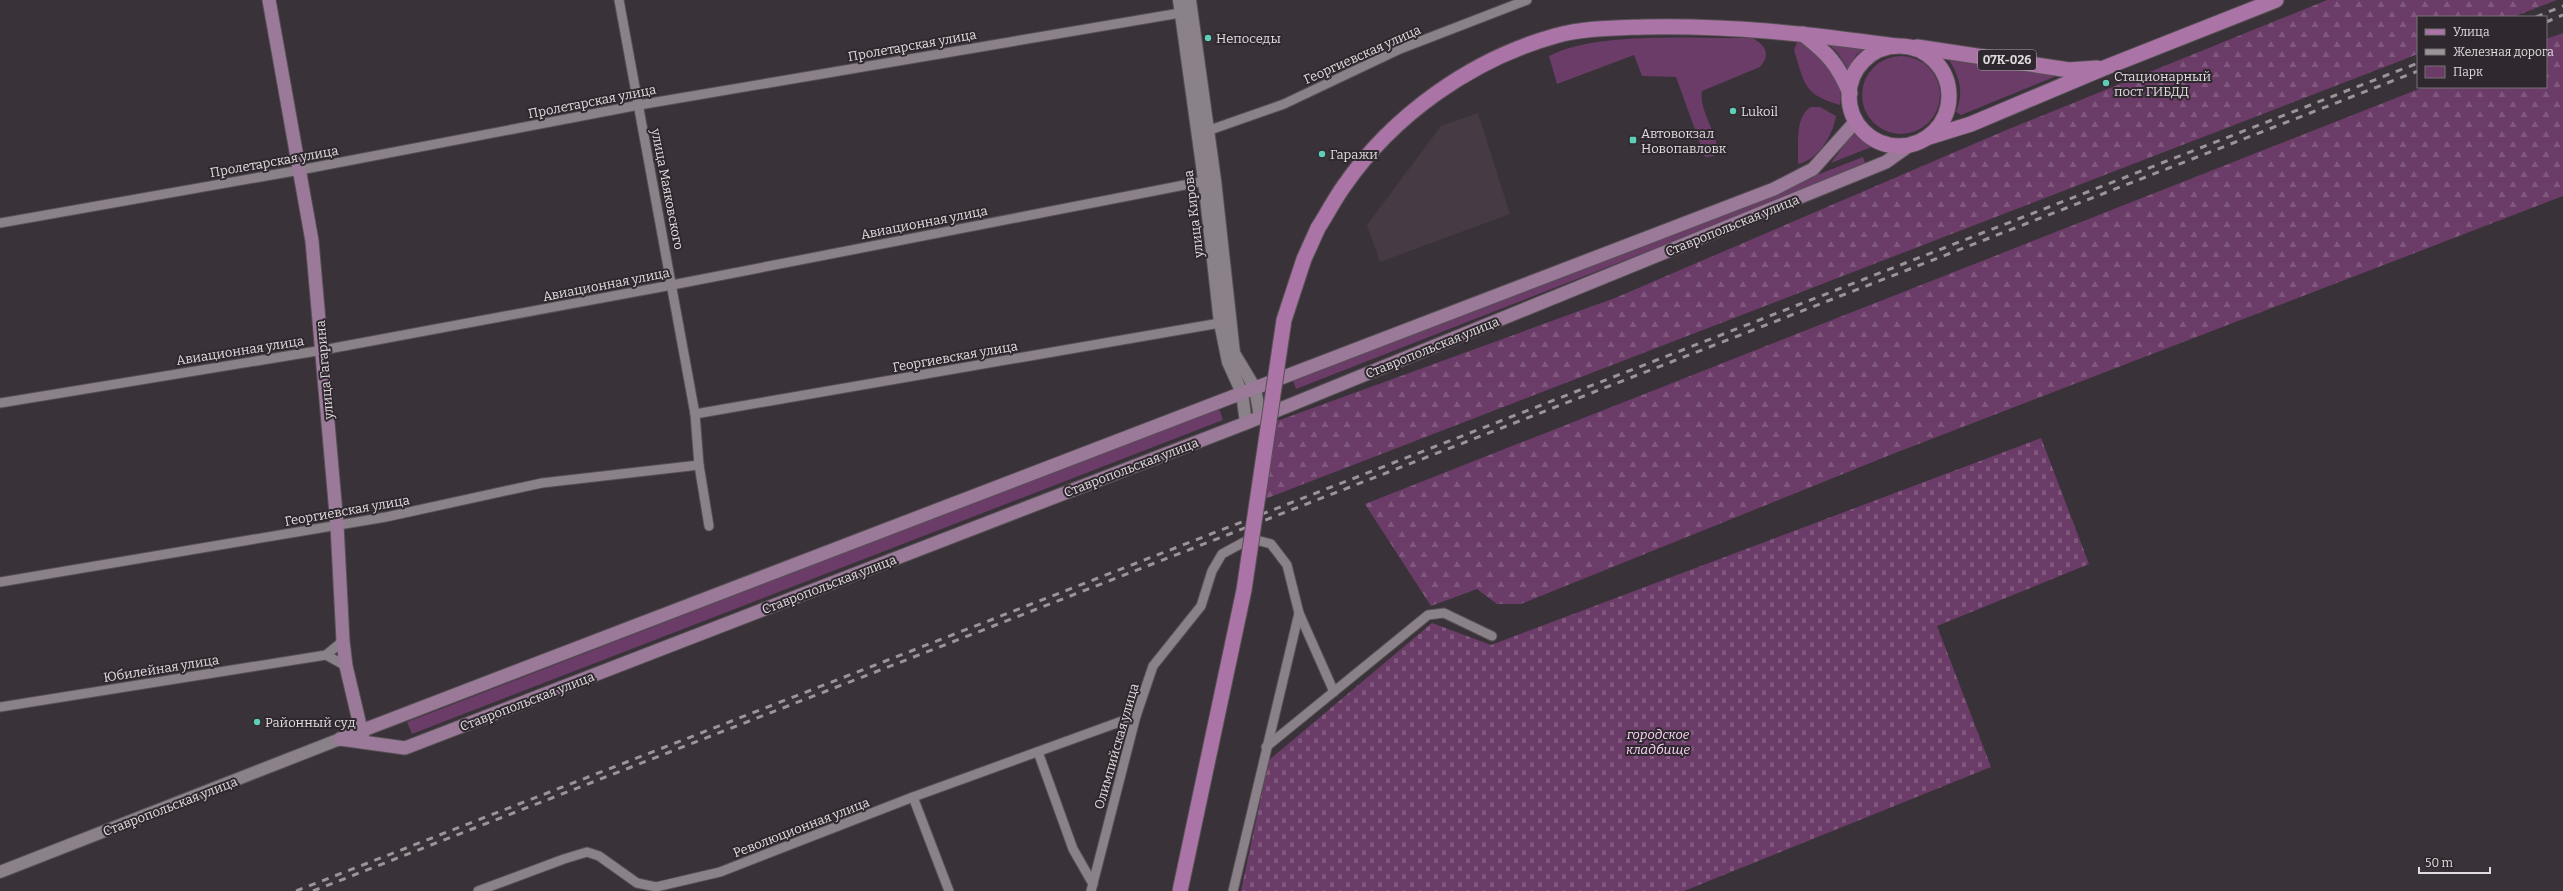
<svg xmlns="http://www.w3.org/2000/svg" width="2563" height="891" viewBox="0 0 2563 891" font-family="Bitter,serif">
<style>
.built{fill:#463a45}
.green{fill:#6b3c68}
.forest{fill:url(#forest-firs)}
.cemetery{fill:url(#cemetery-stones)}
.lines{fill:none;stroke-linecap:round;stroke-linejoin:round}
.minor-casing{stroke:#565055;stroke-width:11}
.tertiary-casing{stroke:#565055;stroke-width:14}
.secondary-casing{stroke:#565055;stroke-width:15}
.primary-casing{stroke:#565055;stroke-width:17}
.minor{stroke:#8a8189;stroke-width:9}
.tertiary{stroke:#8a8189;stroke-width:12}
.secondary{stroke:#9a7a98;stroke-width:13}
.primary{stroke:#aa74a6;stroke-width:15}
.rail{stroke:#9b959a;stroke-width:3;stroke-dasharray:7 7;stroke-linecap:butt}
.primary-bridge-casing{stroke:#565055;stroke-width:17;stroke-linecap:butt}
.primary-bridge{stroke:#aa74a6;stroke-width:15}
.poi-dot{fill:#5eceb7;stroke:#2f282e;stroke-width:1.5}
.labels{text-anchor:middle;stroke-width:4;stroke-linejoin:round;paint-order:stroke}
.shield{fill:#2f282e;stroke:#aba5aa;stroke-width:1}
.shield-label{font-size:12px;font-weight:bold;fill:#e0dbdf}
.poi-label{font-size:13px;fill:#e0dbdf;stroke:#2f282e;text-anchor:start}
.street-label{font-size:13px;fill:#e0dbdf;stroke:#2f282e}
.park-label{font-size:13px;font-style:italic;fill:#fdd6f9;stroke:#2f282e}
</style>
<defs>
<pattern id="forest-firs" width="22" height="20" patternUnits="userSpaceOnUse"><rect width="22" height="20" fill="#6b3c68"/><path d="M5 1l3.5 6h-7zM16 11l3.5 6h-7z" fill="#80587d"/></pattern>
<pattern id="cemetery-stones" width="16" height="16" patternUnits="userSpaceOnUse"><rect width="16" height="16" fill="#6b3c68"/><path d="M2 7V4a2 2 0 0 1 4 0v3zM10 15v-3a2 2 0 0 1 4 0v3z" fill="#80587d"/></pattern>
</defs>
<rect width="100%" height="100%" fill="#393238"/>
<!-- built -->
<polygon class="built" points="1478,113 1510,214 1380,262 1367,225 1441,126"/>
<!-- green -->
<g class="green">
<path d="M 1752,38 C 1766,45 1771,55 1760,67 L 1702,91 C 1699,111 1716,130 1718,151 L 1714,156 L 1705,157 L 1676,77 L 1642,76 L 1634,55 L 1557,84 L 1549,56 C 1598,31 1695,39 1752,38 Z"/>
<path d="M 1798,40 C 1821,53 1845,76 1840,105 C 1803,94 1805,85 1794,50 Z"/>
<polygon points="1827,43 1867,47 1857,54 1848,69 1837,52"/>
<circle cx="1901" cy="95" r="39"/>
<path d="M 1952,56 L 2053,71 L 2054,77 L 1961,115 L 1956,112 C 1964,92 1960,78 1949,60 Z"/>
<path d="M 1811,107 L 1820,107 L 1836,116 C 1833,135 1818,160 1798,164 C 1799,146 1794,117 1811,107 Z"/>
<polygon points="1852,127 1874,146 1831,163 1844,145"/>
<polygon points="1863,157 1866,166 1296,389 1293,380"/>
<polygon points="1219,408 1223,420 412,734 407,722"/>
</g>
<!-- forest -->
<g class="forest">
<polygon points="2327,0 2557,0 2513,17 2418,17 2418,54 1265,499 1277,421 1615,298 2004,131"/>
<polygon points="2563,33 2563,196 1890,455 1521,604 1497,604 1477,589 1431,606 1365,504 2424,87 2546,87 2546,39"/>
</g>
<!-- cemetery -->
<polygon class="cemetery" points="2041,438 2089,564 1937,626 1991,767 1684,891 1241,891 1269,760 1432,623 1491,645"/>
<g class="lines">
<!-- minor casing -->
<g class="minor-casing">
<g id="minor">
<polyline points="619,0 695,414 699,465 709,526"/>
<polyline points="1207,131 1284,104 1400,49 1527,0"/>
<polyline points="0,223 300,170 639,105 1186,12"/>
<polyline points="0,403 323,350 672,285 1210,180"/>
<polyline points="695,414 1220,323"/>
<polyline points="0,582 386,517 542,483 699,465"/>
<polyline points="326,655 346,666"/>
<polyline points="0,707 326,655 343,641"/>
<polyline points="1266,747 1428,615 1444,613 1492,636"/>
<polyline points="1038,752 1073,849 1093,884"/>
<polyline points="913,797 949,891"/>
<polyline points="478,891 564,859 587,852 599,856 637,883 656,887 720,872 913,797 1136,716"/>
<polyline points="1091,891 1136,716 1153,666 1201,606 1212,571 1222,554 1244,542 1260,541 1271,544 1287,565 1299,613 1334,692"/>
<polyline points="1233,891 1299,613"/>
</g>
</g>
<!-- tertiary casing -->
<g class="tertiary-casing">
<g id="tertiary">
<polyline points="1179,0 1204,180 1220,323 1228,362 1242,393 1246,423"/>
<polyline points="1190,0 1215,180 1234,353 1255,388 1260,417"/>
<polyline points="0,872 340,739"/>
</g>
</g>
<!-- secondary casing -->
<g class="secondary-casing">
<g id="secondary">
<polyline points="269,0 312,241 337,525 343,641 346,666 363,738"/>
<polyline points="340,739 405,748 1246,423 1886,162 1910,145"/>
<polyline points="340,739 1774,189 1813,169 1856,121"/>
</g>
</g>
<!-- primary casing -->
<g class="primary-casing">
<g id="primary">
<path d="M 1803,34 C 1828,54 1837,63 1850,93"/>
<circle cx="1899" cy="96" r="50"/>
<polyline points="1917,47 2069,70 2097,68"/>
<polyline points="1926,138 1971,124 2104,68 2276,0"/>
<path d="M 1318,228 C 1327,214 1334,200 1344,186 C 1393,115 1472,59 1555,36 C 1583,28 1614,28 1643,27 C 1730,25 1811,34 1896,46"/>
</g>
</g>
<!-- minor -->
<use href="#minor" class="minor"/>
<!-- tertiary -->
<use href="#tertiary" class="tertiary"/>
<!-- secondary -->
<use href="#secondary" class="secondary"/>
<!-- primary -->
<use href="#primary" class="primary"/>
<!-- rail -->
<g class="rail">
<polyline points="2536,17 2563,6"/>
<polyline points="2546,22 2563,15"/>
<polyline points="296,891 2418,63"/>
<polyline points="313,891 2418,71"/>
</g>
<!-- primary-bridge casing -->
<g class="primary-bridge-casing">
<polyline id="primary-bridge" points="1180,891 1244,590 1284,320 1304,259 1318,228"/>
</g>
<!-- primary-bridge -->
<use href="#primary-bridge" class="primary-bridge"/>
</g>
<!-- markers -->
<g class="poi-dot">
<circle cx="1208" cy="38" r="4"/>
<circle cx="2106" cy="83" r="4"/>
<circle cx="1733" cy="111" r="4"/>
<rect x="1629" y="136" width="8" height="8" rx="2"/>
<circle cx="1322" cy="154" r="4"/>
<circle cx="257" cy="722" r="4"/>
</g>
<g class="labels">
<!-- shield labels -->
<rect class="shield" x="1978" y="50" width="58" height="20" rx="3"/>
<g class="shield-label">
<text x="2007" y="64">07К-026</text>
</g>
<!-- poi labels -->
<g class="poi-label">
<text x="1216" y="43">Непоседы</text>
<text x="2114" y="81">Стационарный<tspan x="2114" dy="15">пост ГИБДД</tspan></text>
<text x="1741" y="116">Lukoil</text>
<text x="1641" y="138">Автовокзал<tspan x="1641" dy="15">Новопавловк</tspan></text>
<text x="1330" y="159">Гаражи</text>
<text x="265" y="727">Районный суд</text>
</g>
<!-- street labels -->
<g class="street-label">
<text transform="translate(912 45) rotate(-10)" y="5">Пролетарская улица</text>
<text transform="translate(1362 54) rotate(-24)" y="5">Георгиевская улица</text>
<text transform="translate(592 101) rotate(-11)" y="5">Пролетарская улица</text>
<text transform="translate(274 161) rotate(-10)" y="5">Пролетарская улица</text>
<text transform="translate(668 189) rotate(79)" y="5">улица Маяковского</text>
<text transform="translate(1193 214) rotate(-97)" y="5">улица Кирова</text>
<text transform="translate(924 222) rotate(-11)" y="5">Авиационная улица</text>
<text transform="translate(1732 225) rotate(-22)" y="5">Ставропольская улица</text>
<text transform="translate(606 284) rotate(-11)" y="5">Авиационная улица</text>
<text transform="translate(1432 347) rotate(-22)" y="5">Ставропольская улица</text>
<text transform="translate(240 350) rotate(-9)" y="5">Авиационная улица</text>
<text transform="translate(955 356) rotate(-10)" y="5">Георгиевская улица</text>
<text transform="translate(324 370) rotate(-95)" y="5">улица Гагарина</text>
<text transform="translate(1131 467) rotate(-21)" y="5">Ставропольская улица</text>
<text transform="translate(347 510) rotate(-10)" y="5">Георгиевская улица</text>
<text transform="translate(829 584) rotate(-21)" y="5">Ставропольская улица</text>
<text transform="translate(161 668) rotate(-9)" y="5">Юбилейная улица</text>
<text transform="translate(527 701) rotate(-21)" y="5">Ставропольская улица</text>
<text transform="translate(1116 746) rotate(-74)" y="5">Олимпийская улица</text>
<text transform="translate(170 806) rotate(-21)" y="5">Ставропольская улица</text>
<text transform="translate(801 827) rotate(-21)" y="5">Революционная улица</text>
</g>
<!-- park labels -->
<g class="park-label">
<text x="1658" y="739">городское<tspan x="1658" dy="15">кладбище</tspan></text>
</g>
</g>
<!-- legend -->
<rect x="2417" y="16" width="130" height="72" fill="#2f282e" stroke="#767075"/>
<rect x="2425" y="29" width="20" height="6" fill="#aa74a6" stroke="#767075"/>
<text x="2453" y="36" font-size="12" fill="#e0dbdf">Улица</text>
<rect x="2425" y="49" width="20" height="6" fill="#9b959a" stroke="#767075"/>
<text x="2453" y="56" font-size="12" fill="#e0dbdf">Железная дорога</text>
<rect x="2425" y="66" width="20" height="12" fill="#6b3c68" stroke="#767075"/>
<text x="2453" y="76" font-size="12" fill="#e0dbdf">Парк</text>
<!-- scale -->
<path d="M2419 867v6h71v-6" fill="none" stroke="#e0dbdf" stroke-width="2"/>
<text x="2425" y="867" font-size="12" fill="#e0dbdf" stroke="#2f282e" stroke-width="3" paint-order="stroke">50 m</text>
</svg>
